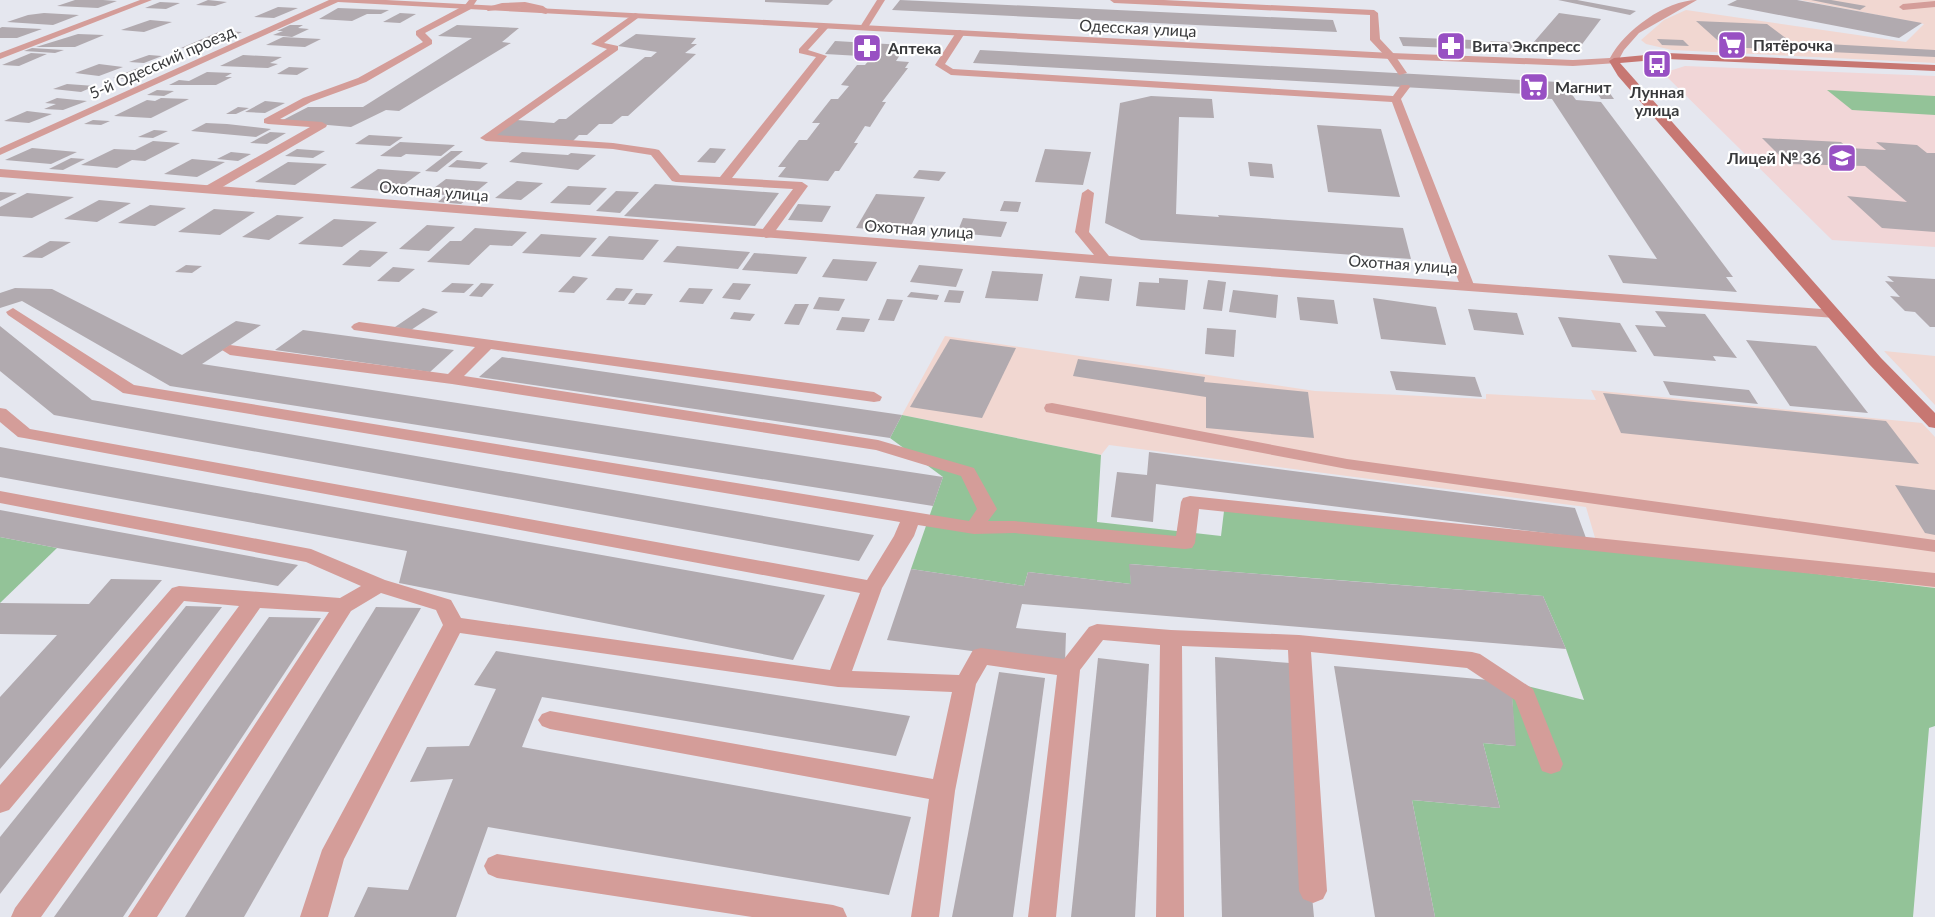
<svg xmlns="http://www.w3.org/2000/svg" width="1935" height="917" viewBox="0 0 1935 917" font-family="Lato,sans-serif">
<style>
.commercial{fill:#f1d7d1}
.education{fill:#f1d6d7}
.green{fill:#93c398}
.building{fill:#b1aaaf}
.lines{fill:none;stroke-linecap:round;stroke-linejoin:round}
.lane{fill:#d49d99;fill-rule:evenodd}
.street{fill:#d49d99;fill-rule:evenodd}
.secondary{fill:#c77772;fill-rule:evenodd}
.labels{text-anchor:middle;stroke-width:4.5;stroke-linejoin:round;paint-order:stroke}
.far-street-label{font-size:16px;fill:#393a3c;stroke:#fff}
.far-poi-label{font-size:16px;font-weight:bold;fill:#393a3c;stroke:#fff;text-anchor:start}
</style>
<rect width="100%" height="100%" fill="#e5e7ef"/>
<!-- commercial -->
<g class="commercial">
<polygon points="1800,0 1935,0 1935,63 1672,50 1646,44 1641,40 1664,20 1686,10 1906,42 1924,24"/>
<polygon points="945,336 1315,391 1486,399 1486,394 1596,400 1591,390 1922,423 1935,437 1935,588 1598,548 1586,507 1109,445 1101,455 902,415"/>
<polygon points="1884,351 1935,356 1935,405"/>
</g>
<!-- education -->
<polygon class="education" points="1685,66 1935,76 1935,247 1832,240 1663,73"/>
<!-- green -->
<g class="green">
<polygon points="1827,90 1935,96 1935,115 1852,110"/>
<polygon points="902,415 1101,455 1097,522 1221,536 1224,511 1598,548 1935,588 1935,726 1929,728 1913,917 1435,917 1412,800 1500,808 1483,743 1515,746 1511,682 1584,700 1566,649 1543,596 1130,564 1131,584 1028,572 1024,586 911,569 943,477 890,438"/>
<polygon points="0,537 57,548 0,603"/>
</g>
<!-- building -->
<g class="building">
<polygon points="75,0 103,0 117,1 98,8 57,6"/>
<polygon points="208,0 227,2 215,6 196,5"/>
<polygon points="765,0 833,0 828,5 765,2"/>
<polygon points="900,0 1333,20 1337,32 892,10"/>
<polygon points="1558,0 1577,0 1636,11 1630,15"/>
<polygon points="1737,0 1797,0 1922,23 1899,38 1727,5"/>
<polygon points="1811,0 1831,0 1866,6 1860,10"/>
<polygon points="160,2 180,3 166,9 145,8"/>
<polygon points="278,7 298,8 274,18 254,17"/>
<polygon points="338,8 389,10 381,14 367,14 352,21 319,19"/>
<polygon points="44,13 79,15 53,25 7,22 28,15"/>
<polygon points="400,13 416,14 400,23 383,22"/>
<polygon points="1559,13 1601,19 1577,51 1553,48 1556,52 1495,49 1490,41 1533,43"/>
<polygon points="150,20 172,22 144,32 121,30"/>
<polygon points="1696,21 1767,24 1791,42 1935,50 1935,57 1725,47"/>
<polygon points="290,25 303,25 298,28 309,29 292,37 273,35 283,31 277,31"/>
<polygon points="457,25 519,28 502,42 511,43 399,111 386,110 351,127 281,121 308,107 363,107 472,38 438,36"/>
<polygon points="2,27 42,29 17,38 0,38 0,28"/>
<polygon points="221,31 242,32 203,50 181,48"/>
<polygon points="78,34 104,35 75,47 36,47"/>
<polygon points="636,34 696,38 691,44 697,44 685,53 696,54 628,116 622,116 612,124 599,124 587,135 579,135 571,143 492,137 517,120 554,123 559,119 566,119 645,57 651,57 657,52 618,46"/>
<polygon points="283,37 321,39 305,47 266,45"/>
<polygon points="1399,37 1473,40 1478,49 1403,46"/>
<polygon points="1657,39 1683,40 1689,46 1662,45"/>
<polygon points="835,41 904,45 899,52 902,52 896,61 909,62 905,68 908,68 882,102 886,102 870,127 865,126 854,143 858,143 839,171 835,171 828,181 778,177 786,167 778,167 799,140 807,140 820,123 812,123 831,99 838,99 849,86 841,85 857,65 865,65 870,59 858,59 860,56 825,54"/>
<polygon points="32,48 64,50 55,53 24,51"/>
<polygon points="980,50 1558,82 1563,89 1568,89 1576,100 1601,102 1733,277 1726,277 1737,292 1623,283 1608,255 1657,259 1552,99 1531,98 1528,94 973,63"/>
<polygon points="31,53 47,54 19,66 2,65"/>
<polygon points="149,55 162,56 144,63 129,62"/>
<polygon points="243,55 282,57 270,63 278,64 268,68 220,66"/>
<polygon points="99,64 123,67 99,76 75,73"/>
<polygon points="289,67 309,68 297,75 277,74"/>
<polygon points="138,68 160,70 136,80 113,78"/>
<polygon points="207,72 232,73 225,77 232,77 216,85 169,85 179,80 189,81"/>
<polygon points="67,84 95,86 81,92 53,89"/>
<polygon points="157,90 174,91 164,96 147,95"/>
<polygon points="1596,91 1609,92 1614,99 1601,99"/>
<polygon points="1151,96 1212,99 1214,118 1179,117 1176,214 1219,217 1218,215 1403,228 1411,259 1141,240 1105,223 1120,103"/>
<polygon points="57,98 87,101 63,110 44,109 56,104 45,103"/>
<polygon points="161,98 189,99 151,118 114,116 147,100 155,101"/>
<polygon points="265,101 285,103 265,113 245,112"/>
<polygon points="238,107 249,108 236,114 226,114"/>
<polygon points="27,111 52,114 29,123 4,121"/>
<polygon points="93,120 110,121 101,125 84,124"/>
<polygon points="206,123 227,124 271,129 256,137 191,131"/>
<polygon points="1317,125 1381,129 1400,197 1328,192"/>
<polygon points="154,130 168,131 153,138 138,137"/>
<polygon points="270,132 286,133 267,144 250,143"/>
<polygon points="369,135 403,137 390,146 355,144"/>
<polygon points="1762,138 1841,142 1848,148 1886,150 1876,142 1917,145 1927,153 1935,153 1935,232 1882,228 1847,196 1907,202 1865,166 1788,164"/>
<polygon points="153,141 180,143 145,161 132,160 117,168 81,165 114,149 135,150"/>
<polygon points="400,142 455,145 441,156 406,154 401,157 380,156"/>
<polygon points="32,148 77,152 51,164 5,160"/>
<polygon points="710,148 726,149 715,163 697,162"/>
<polygon points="297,149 325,151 313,158 285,156"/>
<polygon points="1045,149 1091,152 1083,185 1035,182"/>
<polygon points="451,151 463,151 437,172 425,171"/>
<polygon points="231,152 251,154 238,161 217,159"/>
<polygon points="522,152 568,155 571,153 596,155 578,170 509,162"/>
<polygon points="71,158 85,159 63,170 49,169"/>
<polygon points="192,159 225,162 197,177 164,174"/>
<polygon points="457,160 488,163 480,169 448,167"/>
<polygon points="288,162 327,164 295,185 255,182"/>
<polygon points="1248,162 1272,164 1274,178 1250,176"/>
<polygon points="378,169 421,172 394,192 350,188"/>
<polygon points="919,170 946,172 939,181 913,178"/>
<polygon points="446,179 488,182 461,204 438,202 446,195 426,194"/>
<polygon points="517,181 543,183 521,200 495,198"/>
<polygon points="655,184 779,193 755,226 624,216"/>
<polygon points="568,186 607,188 590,205 550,203"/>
<polygon points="616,191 639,192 620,213 596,211"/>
<polygon points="0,192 17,193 0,201"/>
<polygon points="27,193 74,197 32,218 0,216 0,207"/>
<polygon points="876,194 925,197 908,232 856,228"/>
<polygon points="99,200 131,203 97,222 64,219"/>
<polygon points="1004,201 1021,202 1018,212 1000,211"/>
<polygon points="798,204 831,206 822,222 788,220"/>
<polygon points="150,205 186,208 155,226 118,223"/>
<polygon points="214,209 255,212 220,235 178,232"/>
<polygon points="277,215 304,217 269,240 242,237"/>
<polygon points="963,218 1007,222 1001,237 957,233"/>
<polygon points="334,219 377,222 342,247 298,244"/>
<polygon points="427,225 455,227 429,251 399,249"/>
<polygon points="475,228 527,232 512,246 490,245 469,265 427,262 450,241 461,241"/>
<polygon points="541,234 597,238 580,257 522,253"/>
<polygon points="609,236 659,240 643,260 591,256"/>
<polygon points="50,241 71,242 42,258 22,257"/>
<polygon points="677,246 750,252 738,269 663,262"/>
<polygon points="360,250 388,252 370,267 342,265"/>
<polygon points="754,253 807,257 797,274 742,270"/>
<polygon points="833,259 877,262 867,281 822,277"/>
<polygon points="186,265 202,266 192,273 175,272"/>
<polygon points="919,265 963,269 956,287 910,282"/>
<polygon points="393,267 415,269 399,282 377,281"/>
<polygon points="992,271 1043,274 1038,301 985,298"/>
<polygon points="573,276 588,278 574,293 558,292"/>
<polygon points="1080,276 1112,279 1109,301 1075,298"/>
<polygon points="1887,276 1935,279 1935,327 1930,327 1915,312 1905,311 1890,296 1900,297 1885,281 1894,282"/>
<polygon points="1159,278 1188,280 1185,310 1136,306 1139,282 1159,283"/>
<polygon points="1208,280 1226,282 1222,311 1203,309"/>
<polygon points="452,283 474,284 464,293 441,292"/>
<polygon points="481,283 494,284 482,297 469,296"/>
<polygon points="733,283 751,284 740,300 722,298"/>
<polygon points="15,288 52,289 182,355 236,321 261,325 202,364 943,477 933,506 170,386 22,301 0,308 0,293"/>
<polygon points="616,288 633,289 624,301 606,300"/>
<polygon points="689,288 713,289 703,304 679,302"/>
<polygon points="949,290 964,291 960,303 944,302"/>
<polygon points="1233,290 1278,295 1276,318 1229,312"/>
<polygon points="911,292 939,295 937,300 907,297"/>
<polygon points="636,293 653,294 645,305 628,304"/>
<polygon points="819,297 845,299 839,311 813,309"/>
<polygon points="1297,297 1334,300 1338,324 1300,320"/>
<polygon points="1373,298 1436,307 1446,345 1381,339"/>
<polygon points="887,299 903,300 894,321 878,320"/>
<polygon points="795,304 809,304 799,325 784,324"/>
<polygon points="423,308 438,312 411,330 395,327"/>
<polygon points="1468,309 1517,313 1524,335 1474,330"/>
<polygon points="1655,311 1705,314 1737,358 1713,356 1716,361 1654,356 1635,325 1666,327"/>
<polygon points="734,312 755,314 750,321 730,319"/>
<polygon points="842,317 870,319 864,332 836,330"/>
<polygon points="1558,317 1620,323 1637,352 1572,347"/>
<polygon points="0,326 92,400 874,535 859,561 54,415 0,371"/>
<polygon points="1207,328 1236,330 1234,357 1205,354"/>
<polygon points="303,330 454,350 430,372 275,350"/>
<polygon points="950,339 1016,348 982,418 910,407"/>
<polygon points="1746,340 1816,346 1868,413 1790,406"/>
<polygon points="502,357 902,415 890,438 479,377"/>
<polygon points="1078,359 1205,377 1204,382 1308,392 1314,438 1206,428 1206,397 1073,376"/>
<polygon points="1390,371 1475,377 1482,397 1396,390"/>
<polygon points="1663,381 1749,390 1758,404 1670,395"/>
<polygon points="1603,393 1886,421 1919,464 1621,433"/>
<polygon points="0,447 825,595 793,660 399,583 407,551 0,477"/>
<polygon points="1149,452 1575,508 1586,538 1156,484 1153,522 1111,517 1117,472 1147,475"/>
<polygon points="1895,485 1935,490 1935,535 1925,533"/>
<polygon points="0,510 298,565 278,586 57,548 0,537"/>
<polygon points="1129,564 1543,596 1566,649 1022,604 1016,628 1066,633 1065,663 887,640 911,569 1024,586 1028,572 1131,584"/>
<polygon points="111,579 162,580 0,769 0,697 57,635 0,634 0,603 89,604"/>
<polygon points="186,606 222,607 0,894 0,837"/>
<polygon points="376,607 421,608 244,917 185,917"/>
<polygon points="269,617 321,618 123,917 54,917"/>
<polygon points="496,651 910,716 896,756 542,697 522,747 911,817 889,895 488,827 456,917 354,917 368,887 408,890 453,779 410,782 427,747 469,746 496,689 474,685"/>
<polygon points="1215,657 1290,663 1314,917 1222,917"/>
<polygon points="1098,658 1149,664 1135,917 1071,917"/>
<polygon points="1334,666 1511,682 1516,746 1483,743 1500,808 1412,800 1435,917 1375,917"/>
<polygon points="999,672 1045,678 1013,917 952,917"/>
</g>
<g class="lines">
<!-- lane -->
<g class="lane">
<polygon points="469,0 477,0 471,9 425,33 432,40 432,44 366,82 311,102 280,119 322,122 327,125 326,127 212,193 204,193 202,190 204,187 310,127 268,124 264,123 264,119 303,98 358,78 423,42 416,35 416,31 465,5"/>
<polygon points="877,0 885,0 867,29 861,29 860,27"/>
<polygon points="1110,0 1164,0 1374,10 1378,13 1380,39 1394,54 1407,73 1399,75 1387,58 1370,40 1370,15 1114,3"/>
<polygon points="1935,1 1935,7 1903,10 1899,7 1903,4"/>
<polygon points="525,2 543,6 550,11 546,14 517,7 488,11 484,8 502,3"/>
<polygon points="635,13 638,14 638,18 604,43 618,46 618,50 497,135 613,143 655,149 659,150 680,175 720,177 816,57 799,53 799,49 822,24 828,24 828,28 808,50 827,56 732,178 802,182 808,186 771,237 766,238 759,234 793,189 676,182 672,181 651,155 613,149 486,141 480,138 607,49 591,44"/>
<polygon points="960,30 965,33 945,64 953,69 1393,96 1401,85 1409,85 1410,87 1401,99 1474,285 1467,289 1460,285 1392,102 951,75 935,65 957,31"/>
<polygon points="13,308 134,385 969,521 977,509 961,476 876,450 452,384 230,355 222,350 230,345 448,374 475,347 354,330 351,327 354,324 359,322 874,392 882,397 880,401 874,402 491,349 464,376 878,440 974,468 997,509 988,521 1014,521 1176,536 1181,502 1183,498 1190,496 1935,573 1935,587 1199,509 1195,543 1192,548 1185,549 1014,533 974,534 918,525 914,536 882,588 852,671 959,675 973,650 981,648 1064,659 1089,627 1097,624 1171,630 1299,635 1472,652 1480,654 1533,689 1563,764 1560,771 1551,774 1542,771 1515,700 1467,668 1311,652 1327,891 1323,899 1313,903 1303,899 1299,891 1288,650 1182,646 1184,917 1156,917 1160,645 1103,640 1080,670 1056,917 1028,917 1057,675 987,665 976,684 955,791 939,917 911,917 929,799 550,729 542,726 538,720 542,714 550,711 933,779 952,692 838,687 460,633 344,859 328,917 300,917 322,850 443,625 436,610 381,593 351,611 157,917 128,917 329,612 260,608 41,917 11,917 15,908 239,606 184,601 9,810 0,813 0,785 172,588 179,586 340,598 361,586 306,562 0,503 0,491 311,549 385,580 451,600 461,618 830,670 860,593 24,438 18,437 0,422 0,408 6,409 30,429 867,580 894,536 900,522 129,394 123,393 8,315 6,312"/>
<polygon points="1052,403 1347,459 1935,540 1935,552 1347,469 1046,412 1044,408 1046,404"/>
<polygon points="497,854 833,905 843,908 847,917 752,917 497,878 488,874 484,866 488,858"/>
</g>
<!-- street -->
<g class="street">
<polygon points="140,0 152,0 0,59 0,53"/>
<path d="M 329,0 L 386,0 L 1391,53 L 1573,60 L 1610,58 C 1624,31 1666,0 1697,0 L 1639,33 L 1624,50 L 1617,63 L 1573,66 L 1391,59 L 338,2 L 0,155 L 0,148 Z"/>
<polygon points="0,169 1094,255 1075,232 1082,193 1088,189 1094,193 1089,232 1109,256 1835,310 1842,314 1835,318 1105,264 0,177"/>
</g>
<!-- secondary -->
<polygon class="secondary" points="1667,53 1935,65 1935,71 1667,59 1620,63 1881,358 1935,413 1935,428 1929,427 1869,364 1618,76 1609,61 1614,58"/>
</g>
<!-- icons -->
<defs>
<g id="supermarket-square" transform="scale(1.5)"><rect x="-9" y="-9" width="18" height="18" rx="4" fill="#9850c3" stroke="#fff"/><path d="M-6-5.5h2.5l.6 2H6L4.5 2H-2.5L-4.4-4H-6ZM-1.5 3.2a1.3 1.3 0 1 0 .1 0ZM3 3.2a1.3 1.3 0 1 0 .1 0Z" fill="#fff"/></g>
<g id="pharmacy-square" transform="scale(1.5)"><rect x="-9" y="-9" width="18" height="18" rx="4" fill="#9850c3" stroke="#fff"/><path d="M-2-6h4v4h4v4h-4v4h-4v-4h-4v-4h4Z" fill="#fff"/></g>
<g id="bus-square" transform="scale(1.5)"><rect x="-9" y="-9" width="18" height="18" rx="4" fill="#9850c3" stroke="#fff"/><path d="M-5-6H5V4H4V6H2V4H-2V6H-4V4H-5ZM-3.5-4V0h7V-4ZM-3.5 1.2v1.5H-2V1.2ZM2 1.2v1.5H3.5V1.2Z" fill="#fff"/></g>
<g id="school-square" transform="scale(1.5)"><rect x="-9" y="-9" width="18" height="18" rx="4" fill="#9850c3" stroke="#fff"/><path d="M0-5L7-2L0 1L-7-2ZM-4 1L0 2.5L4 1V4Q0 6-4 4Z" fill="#fff"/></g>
</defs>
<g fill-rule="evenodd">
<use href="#supermarket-square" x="1732" y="45"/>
<use href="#pharmacy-square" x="1451" y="46"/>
<use href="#pharmacy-square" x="867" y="48"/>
<use href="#bus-square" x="1657" y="64"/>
<use href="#supermarket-square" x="1534" y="87"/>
<use href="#school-square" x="1842" y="158"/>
</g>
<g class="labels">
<!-- far-street labels -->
<g class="far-street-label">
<text transform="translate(1138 28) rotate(3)" y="6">Одесская улица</text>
<text transform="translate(162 62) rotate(-24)" y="6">5-й Одесский проезд</text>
<text transform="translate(434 191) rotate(5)" y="6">Охотная улица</text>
<text transform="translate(919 229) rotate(4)" y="6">Охотная улица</text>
<text transform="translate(1403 264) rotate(4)" y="6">Охотная улица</text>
</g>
<!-- far-poi labels -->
<g class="far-poi-label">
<text x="1753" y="51">Пятёрочка</text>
<text x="1472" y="52">Вита Экспресс</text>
<text x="888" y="54">Аптека</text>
<text x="1555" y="93">Магнит</text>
<text x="1657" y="98" text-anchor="middle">Лунная<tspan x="1657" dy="18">улица</tspan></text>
<text x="1821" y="164" text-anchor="end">Лицей № 36</text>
</g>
</g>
</svg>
